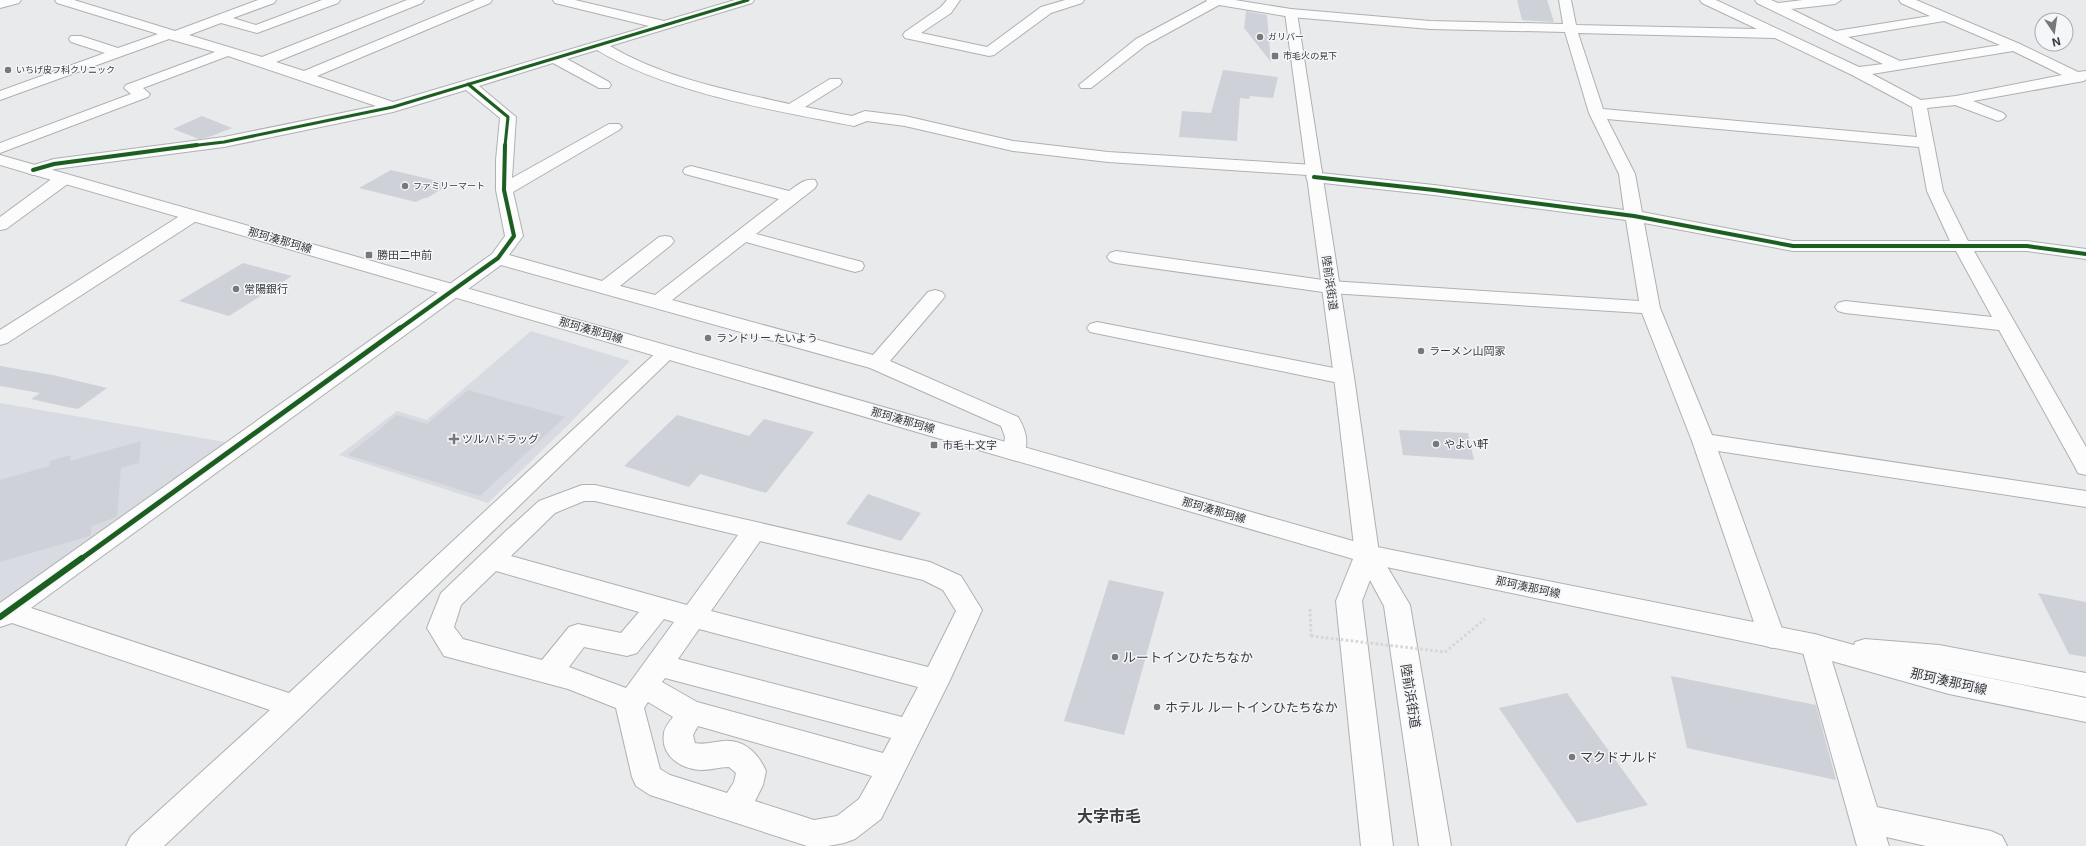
<svg xmlns="http://www.w3.org/2000/svg" width="2086" height="846" viewBox="0 0 2086 846" font-family="Inter,'Noto Sans JP',sans-serif">
<style>
.built{fill:#d8dbe2}
.building{fill:#ced1d8}
.lines{fill:none;stroke-linecap:round;stroke-linejoin:round}
.minor-casing{stroke:#afb0b2;stroke-width:2}
.major-casing{stroke:#afb0b2;stroke-width:2}
.highway-casing{stroke:#afb0b2;stroke-width:2}
.path{stroke:#d6d6d7;stroke-width:3;stroke-dasharray:2.5 2.5;stroke-linecap:butt}
.minor{fill:#fcfcfc;fill-rule:evenodd}
.major{fill:#fcfcfc;fill-rule:evenodd}
.highway{fill:#fcfcfc;fill-rule:evenodd}
.path-bridge{stroke:#d6d6d7;stroke-width:3;stroke-dasharray:2.5 2.5;stroke-linecap:butt}
.cycleway-far3-casing{stroke:#f5f6fa;stroke-width:4.5}
.cycleway-far2-casing{stroke:#f5f6fa;stroke-width:6}
.cycleway-far1-casing{stroke:#f5f6fa;stroke-width:8}
.cycleway-casing{stroke:#f5f6fa;stroke-width:9}
.cycleway-far3{stroke:#1b5e20;stroke-width:3}
.cycleway-far2{stroke:#1b5e20;stroke-width:4}
.cycleway-far1{stroke:#1b5e20;stroke-width:5}
.cycleway{stroke:#1b5e20;stroke-width:6}
.poi-dot{fill:#767879;stroke:#f5f6fa;stroke-width:1.5}
.labels{text-anchor:middle;stroke-width:3;stroke-linejoin:round;paint-order:stroke}
.far-poi-label{font-size:9px;fill:#393a3b;stroke:#f5f6fa;text-anchor:start}
.street-label{font-size:11px;fill:#393a3b;stroke:#f5f6fa}
.poi-label{font-size:11px;fill:#393a3b;stroke:#f5f6fa;text-anchor:start}
.near-poi-label{font-size:13px;fill:#393a3b;stroke:#f5f6fa;text-anchor:start}
.near-street-label{font-size:13px;fill:#393a3b;stroke:#f5f6fa}
.near-quarter-label{font-size:16px;font-weight:bold;fill:#3d3f41;stroke:#f5f6fa}
</style>
<rect width="100%" height="100%" fill="#e8eaec"/>
<!-- built -->
<g class="built">
<polygon points="531,331 630,361 570,423 488,503 339,455 397,411 427,420"/>
<polygon points="0,403 225,442 0,604"/>
</g>
<!-- building -->
<g class="building">
<polygon points="1517,0 1547,0 1554,22 1522,20"/>
<polygon points="1246,11 1267,15 1271,62 1244,28"/>
<polygon points="1223,70 1278,77 1273,98 1250,96 1249,99 1240,98 1237,141 1179,137 1182,111 1211,113"/>
<polygon points="202,116 232,128 209,137 199,139 173,129"/>
<polygon points="391,170 450,184 427,198 424,198 416,202 359,188"/>
<polygon points="243,263 292,276 229,316 179,301"/>
<polygon points="0,366 53,375 107,388 78,409 67,407 31,399 40,393 0,386"/>
<polygon points="468,390 565,417 480,496 348,455 397,415 427,424"/>
<polygon points="677,415 749,436 764,419 814,432 766,493 700,474 689,487 624,466"/>
<polygon points="1399,430 1468,433 1474,460 1403,455"/>
<polygon points="141,441 139,463 121,468 117,517 92,526 90,536 0,562 0,480 49,466 50,461 71,455 70,461"/>
<polygon points="868,494 921,513 901,541 846,524"/>
<polygon points="1109,580 1164,592 1124,735 1064,721"/>
<polygon points="2038,593 2086,602 2086,657 2069,654"/>
<polygon points="1671,676 1816,705 1836,780 1687,748"/>
<polygon points="1567,693 1648,805 1577,823 1499,708"/>
</g>
<g class="lines">
<!-- minor casing -->
<g class="minor-casing">
<g id="minor">
<polygon points="0,0 21,0 19,3 0,8"/>
<path d="M 55,0 L 74,0 L 175,31 L 258,0 L 276,0 L 274,3 L 233,18 L 256,25 L 322,0 L 340,0 L 338,3 L 257,33 L 221,23 L 189,35 L 262,57 L 407,0 L 424,0 L 422,3 L 276,62 L 304,71 L 475,0 L 492,0 L 490,3 L 317,76 L 393,102 L 649,26 L 555,3 L 553,0 L 575,0 L 664,21 L 735,0 L 754,0 L 752,3 L 610,46 C 664,78 728,90 789,104 L 830,79 L 840,79 L 842,82 L 840,85 L 805,107 L 852,116 L 865,111 L 905,116 L 1013,141 L 1108,152 L 1314,165 L 1320,167 L 1322,170 L 1320,173 L 1434,185 L 1624,210 L 1619,174 L 1589,113 L 1565,32 L 1430,29 L 1291,17 L 1219,5 L 1146,45 L 1091,88 L 1081,88 L 1079,85 L 1136,39 L 1207,1 L 1206,0 L 1235,0 L 1291,9 L 1430,21 L 1563,24 L 1559,0 L 1571,0 L 1576,25 L 1757,29 L 1702,3 L 1700,0 L 1716,0 L 1859,67 L 1883,64 L 1757,3 L 1755,0 L 1771,0 L 1778,3 L 1803,0 L 1841,0 L 1835,4 L 1791,9 L 1836,31 L 1930,16 L 1901,3 L 1899,0 L 1916,0 L 2020,44 L 2078,72 L 2086,71 L 2086,79 L 2084,81 L 1973,101 L 2003,113 L 2006,116 L 2003,119 L 1998,121 L 1955,105 L 1927,108 L 1943,191 L 1968,241 L 2027,241 L 2086,249 L 2086,259 L 2027,251 L 1974,251 L 2086,447 L 2086,475 L 2078,473 L 2075,467 L 1999,330 L 1845,313 L 1838,311 L 1835,307 L 1838,303 L 1845,301 L 1992,317 L 1956,251 L 1793,251 L 1644,223 L 1660,308 L 1712,435 L 2086,491 L 2086,507 L 1718,451 L 1785,637 L 1781,645 L 1772,648 L 1763,645 L 1759,637 L 1692,441 L 1642,313 L 1330,293 L 1116,263 L 1110,261 L 1107,257 L 1110,253 L 1116,251 L 1330,281 L 1639,301 L 1626,220 L 1434,195 L 1314,182 L 1308,181 L 1306,177 L 1307,175 L 1108,162 L 1013,151 L 905,126 L 867,121 L 854,126 C 772,110 668,93 597,50 L 567,59 L 609,82 L 611,85 L 609,88 L 599,88 L 553,63 L 479,86 L 516,117 L 512,178 L 609,124 L 619,124 L 622,127 L 619,130 L 513,192 L 523,236 L 509,255 L 602,281 L 659,237 L 665,236 L 671,237 L 674,241 L 671,245 L 620,286 L 655,295 L 779,199 L 685,174 L 683,171 L 685,168 L 691,166 L 789,191 C 798,185 804,178 815,180 L 817,184 L 815,188 L 756,234 L 862,262 L 864,266 L 862,270 L 855,272 L 746,242 L 672,300 L 873,355 L 928,292 L 935,290 L 942,292 L 945,296 L 942,300 L 890,361 L 1018,417 C 1026,430 1030,444 1022,457 L 1014,460 L 1006,457 L 1003,452 L 1005,437 L 1001,426 L 870,368 L 501,265 L 31,608 L 289,693 L 661,348 L 668,346 L 675,348 L 678,352 L 304,714 L 164,846 L 126,846 L 131,836 L 270,710 L 12,623 L 0,627 L 0,603 L 492,254 L 505,236 L 496,190 L 496,160 L 500,118 L 466,90 L 393,112 L 224,147 L 55,169 L 33,175 L 27,173 L 25,170 L 27,167 L 54,159 L 224,137 L 376,106 L 228,56 L 143,88 L 150,94 L 148,97 L 0,153 L 0,143 L 131,94 L 124,88 L 126,85 L 215,52 L 169,39 L 0,100 L 0,91 L 105,53 L 71,42 L 69,39 L 71,36 L 81,36 L 118,48 L 158,34 L 57,3 ZM 1944,21 L 2000,45 L 1900,61 L 1848,37 ZM 1578,33 L 1775,38 L 1852,75 L 1912,107 L 1917,137 L 1603,109 ZM 2013,51 L 2062,75 L 1956,96 L 1921,100 L 1872,74 ZM 1607,119 L 1919,147 L 1927,191 L 1950,241 L 1793,241 L 1642,212 L 1635,174 Z"/>
<polygon points="947,0 960,0 951,13 921,33 987,47 1041,7 1065,0 1084,0 1082,3 1051,13 994,55 989,56 905,38 903,35 905,32 941,7"/>
<polygon points="63,174 69,175 71,179 69,183 6,229 0,230 0,217 57,175"/>
<polygon points="192,211 198,212 201,216 198,220 7,343 0,345 0,330 186,212"/>
<polygon points="1097,322 1344,370 1351,372 1354,377 1351,382 1344,384 1090,332 1087,328 1090,324"/>
<path d="M 582,485 L 595,485 L 930,562 L 961,576 L 982,610 L 950,680 L 881,819 L 855,839 L 844,843 L 828,846 L 807,846 L 650,795 L 636,786 L 632,777 L 616,708 L 568,689 L 444,656 L 427,628 L 441,593 L 506,531 L 539,501 ZM 584,501 L 595,501 L 738,535 L 687,605 L 511,556 L 555,513 ZM 760,541 L 923,580 L 943,590 L 956,611 L 928,667 L 711,611 ZM 496,571 L 639,612 L 621,633 L 578,624 L 569,627 L 542,660 L 463,639 L 454,627 L 461,605 ZM 664,619 L 674,622 L 626,688 L 569,667 L 584,647 L 627,656 L 637,653 ZM 699,629 L 918,687 L 902,717 L 678,659 ZM 665,678 L 891,738 L 883,753 L 697,702 L 662,682 ZM 648,702 L 673,717 C 670,721 664,728 664,733 C 660,756 681,769 701,770 C 711,770 720,767 729,767 L 736,773 L 734,782 L 727,793 L 670,775 L 660,769 L 644,708 ZM 698,726 L 872,776 L 859,799 L 837,816 L 814,820 L 755,801 L 763,785 L 766,771 C 758,753 744,739 723,741 C 713,742 705,745 695,743 L 693,735 Z"/>
<polygon points="1814,634 1824,637 1827,645 1877,807 1991,831 2002,836 2007,846 1926,846 1886,837 1889,846 1857,846 1801,645 1804,637"/>
</g>
</g>
<!-- major casing -->
<g class="major-casing">
<polygon id="major" points="0,155 1367,545 1814,634 1854,645 1855,642 1865,639 1939,645 2086,673 2086,697 1930,666 2086,698 2086,722 1949,694 1814,656 1367,563 0,165"/>
</g>
<!-- highway casing -->
<g class="highway-casing">
<polygon id="highway" points="1291,9 1297,13 1354,377 1379,553 1410,605 1451,846 1419,846 1384,606 1370,580 1362,601 1393,846 1361,846 1336,601 1355,554 1334,377 1285,13"/>
</g>
<!-- path -->
<g class="path">
<polyline points="1310,609 1311,636"/>
<polyline points="1445,652 1485,619"/>
</g>
<!-- minor -->
<use href="#minor" class="minor"/>
<!-- major -->
<use href="#major" class="major"/>
<!-- highway -->
<use href="#highway" class="highway"/>
<!-- path-bridge -->
<polyline class="path-bridge" points="1311,636 1445,652"/>
<!-- cycleway-far3 casing -->
<g class="cycleway-far3-casing">
<g id="cycleway-far3">
<polyline points="468,84 508,117 505,146"/>
<polyline points="190,146 224,142 393,107 748,0"/>
</g>
</g>
<!-- cycleway-far2 casing -->
<g class="cycleway-far2-casing">
<g id="cycleway-far2">
<polyline points="33,170 54,164 197,145"/>
<polyline points="1314,177 1434,190 1634,216 1793,246 2027,246 2086,254"/>
<polyline points="399,329 498,258 514,236 504,190 505,145"/>
</g>
</g>
<!-- cycleway-far1 casing -->
<g class="cycleway-far1-casing">
<polyline id="cycleway-far1" points="81,559 400,328"/>
</g>
<!-- cycleway casing -->
<g class="cycleway-casing">
<polyline id="cycleway" points="0,617 82,558"/>
</g>
<!-- cycleway-far3 -->
<use href="#cycleway-far3" class="cycleway-far3"/>
<!-- cycleway-far2 -->
<use href="#cycleway-far2" class="cycleway-far2"/>
<!-- cycleway-far1 -->
<use href="#cycleway-far1" class="cycleway-far1"/>
<!-- cycleway -->
<use href="#cycleway" class="cycleway"/>
</g>
<!-- markers -->
<g class="poi-dot">
<circle cx="1260" cy="37" r="4"/>
<rect x="1271" y="52" width="8" height="8" rx="2"/>
<circle cx="8" cy="70" r="4"/>
<circle cx="405" cy="186" r="4"/>
<rect x="365" y="251" width="8" height="8" rx="2"/>
<circle cx="236" cy="289" r="4"/>
<circle cx="708" cy="338" r="4"/>
<circle cx="1421" cy="351" r="4"/>
<path d="M452 433h4v4h4v4h-4v4h-4v-4h-4v-4h4z"/>
<circle cx="1436" cy="444" r="4"/>
<rect x="930" y="441" width="8" height="8" rx="2"/>
<circle cx="1115" cy="657" r="4"/>
<circle cx="1157" cy="707" r="4"/>
<circle cx="1572" cy="757" r="4"/>
</g>
<g class="labels">
<!-- far-poi labels -->
<g class="far-poi-label">
<text x="1268" y="40">ガリバー</text>
<text x="1283" y="59">市毛火の見下</text>
<text x="16" y="73">いちげ皮フ科クリニック</text>
<text x="413" y="189">ファミリーマート</text>
</g>
<!-- street labels -->
<g class="street-label">
<text transform="translate(280 240) rotate(16)" y="4">那珂湊那珂線</text>
<text transform="translate(1330 283) rotate(82)" y="4">陸前浜街道</text>
<text transform="translate(591 330) rotate(16)" y="4">那珂湊那珂線</text>
<text transform="translate(903 420) rotate(16)" y="4">那珂湊那珂線</text>
<text transform="translate(1214 510) rotate(16)" y="4">那珂湊那珂線</text>
<text transform="translate(1528 587) rotate(12)" y="4">那珂湊那珂線</text>
</g>
<!-- poi labels -->
<g class="poi-label">
<text x="377" y="259">勝田二中前</text>
<text x="244" y="293">常陽銀行</text>
<text x="716" y="342">ランドリー たいよう</text>
<text x="1429" y="355">ラーメン山岡家</text>
<text x="462" y="443">ツルハドラッグ</text>
<text x="1444" y="448">やよい軒</text>
<text x="942" y="449">市毛十文字</text>
</g>
<!-- near-poi labels -->
<g class="near-poi-label">
<text x="1123" y="662">ルートインひたちなか</text>
<text x="1165" y="712">ホテル ルートインひたちなか</text>
<text x="1580" y="762">マクドナルド</text>
</g>
<!-- near-street labels -->
<g class="near-street-label">
<text transform="translate(1949 681) rotate(13)" y="5">那珂湊那珂線</text>
<text transform="translate(1411 696) rotate(81)" y="5">陸前浜街道</text>
</g>
<!-- near-quarter labels -->
<g class="near-quarter-label">
<text x="1109" y="822">大字市毛</text>
</g>
</g>
<!-- north arrow -->
<g transform="translate(2054 32) rotate(167)"><circle r="19" fill="#f5f6fa" stroke="#aaabae"/>
<path d="M0-3L7 15L0 10L-7 15Z" fill="#767879"/>
<text y="-6" font-size="11" font-weight="bold" text-anchor="middle" fill="#393a3b">N</text>
</g>
</svg>
